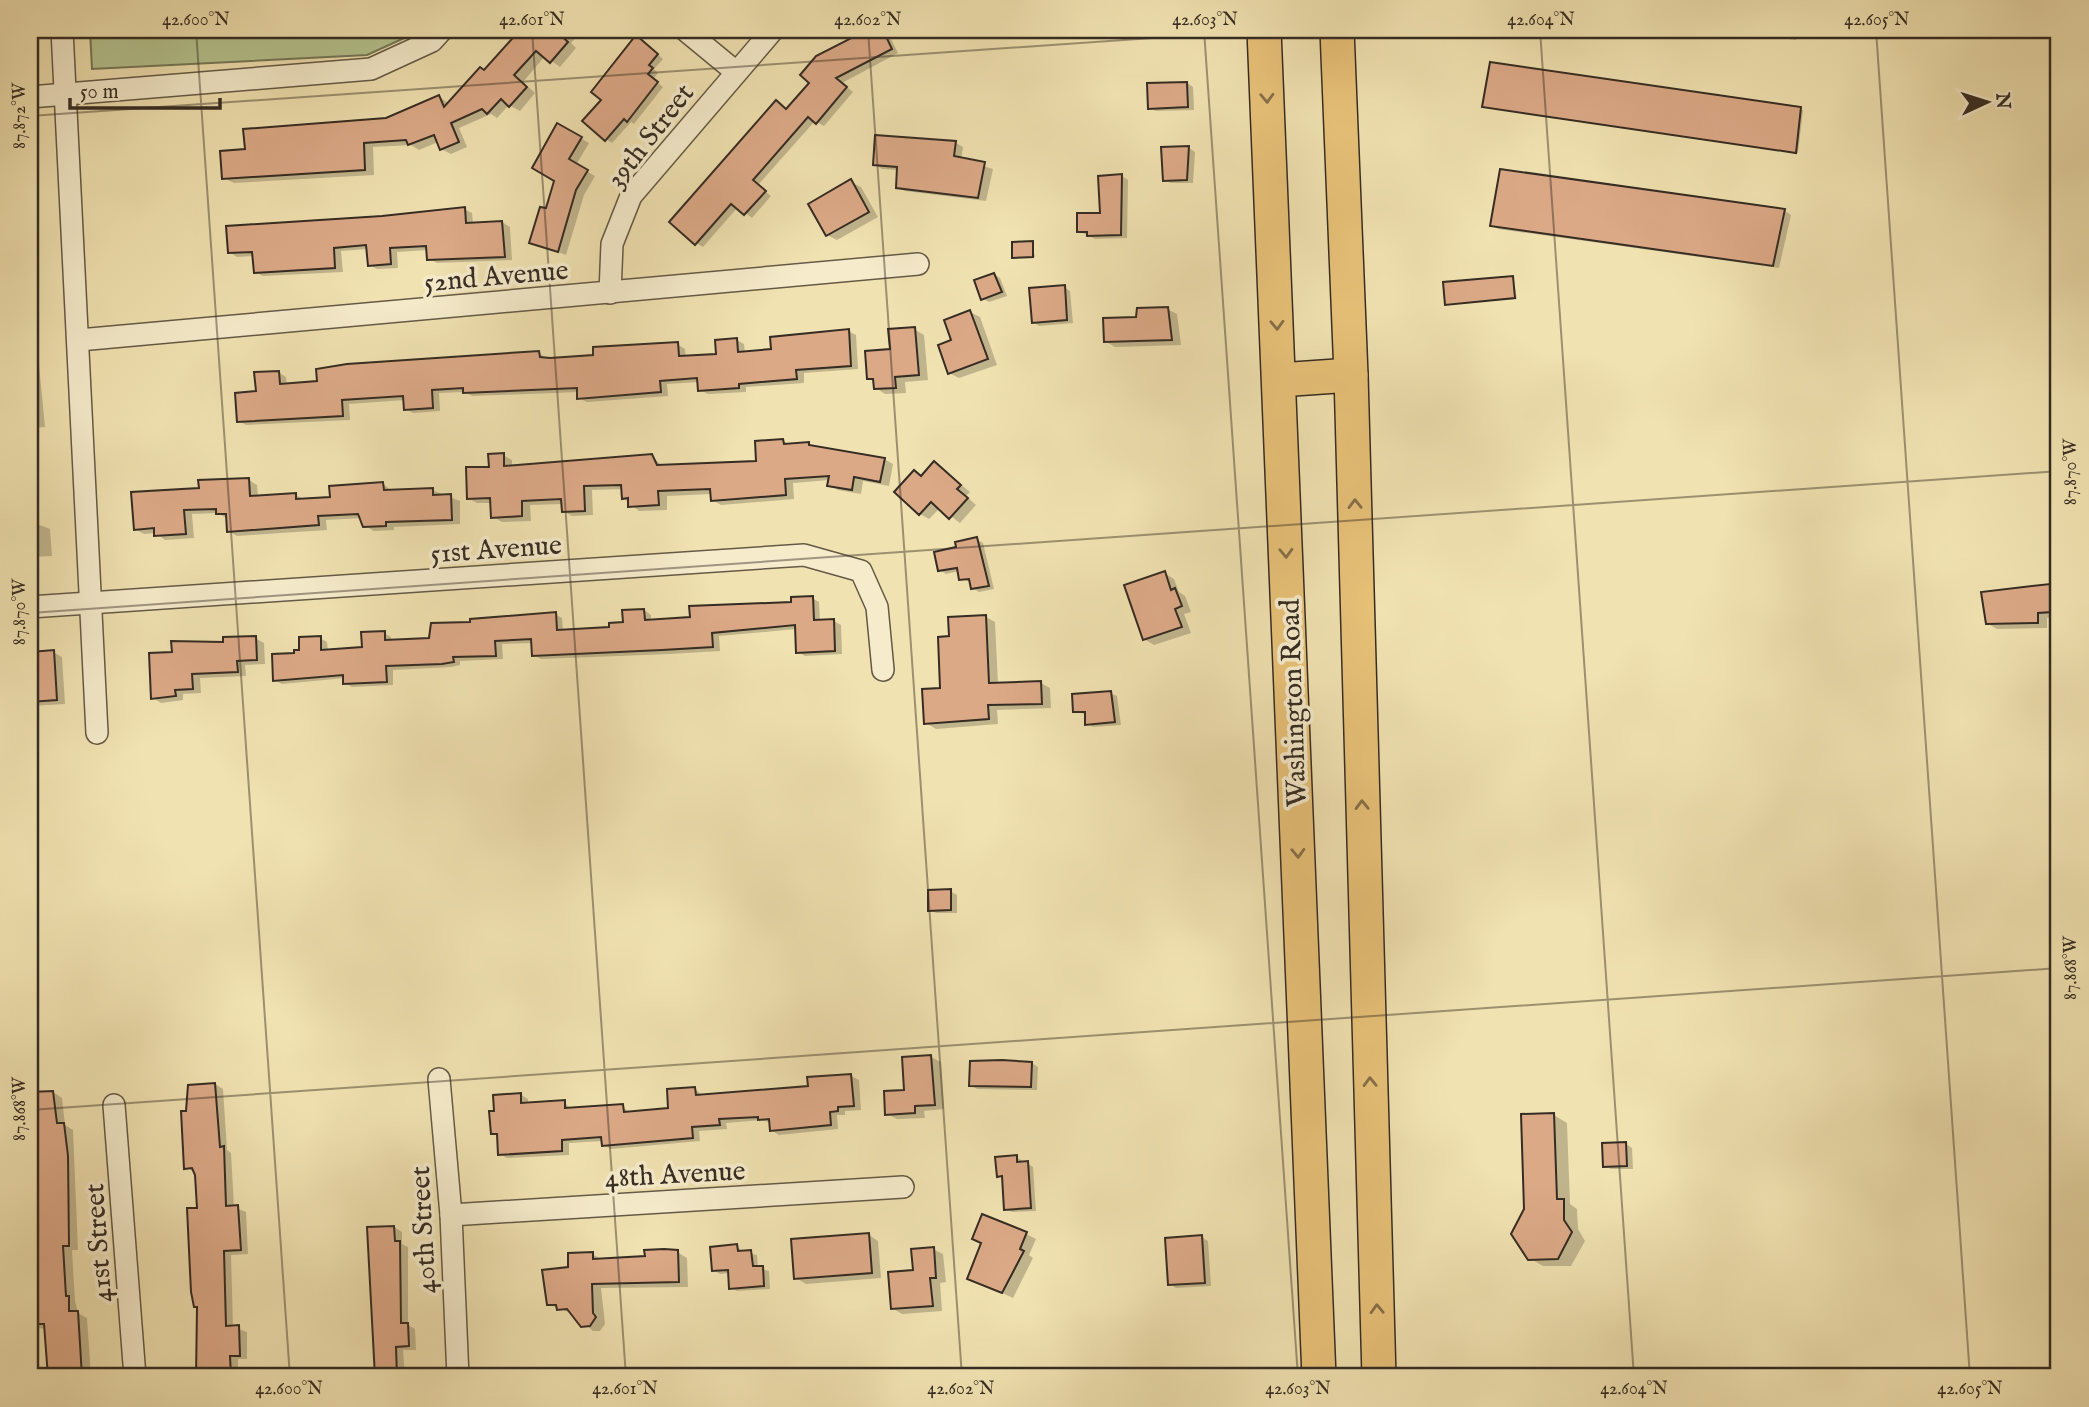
<svg xmlns="http://www.w3.org/2000/svg" width="2089" height="1407" viewBox="0 0 2089 1407" font-family="'IM FELL English',serif">
<style>
.green{fill:#b5c48f;stroke:#757859;stroke-width:2}
.shadow{fill:#0003}
.building{fill:#dca987;stroke:#352c23;stroke-width:2}
.lines{fill:none;stroke-linecap:round;stroke-linejoin:round}
.street-casing{stroke:#645a46;stroke-width:24}
.primary-casing{stroke:#352c23;stroke-width:36}
.street{stroke:#f6eccc;stroke-width:21}
.primary{stroke:#e8c178;stroke-width:33}
.oneway{stroke:#866f49}
.ticks{fill:none;stroke:#352c23;stroke-width:2;stroke-opacity:0.45}
.labels{text-anchor:middle;stroke-width:7;stroke-linejoin:round;paint-order:stroke}
.street-label{font-size:28px;fill:#352c23;stroke:#f6eccc}
.neatline{fill:none;stroke:#352c23;stroke-width:2.5}
.ticks-label{font-size:18px;text-anchor:middle;fill:#352c23}
</style>
<rect width="100%" height="100%" fill="#f1e2b1"/>
<filter id="stains"><feTurbulence type="fractalNoise" baseFrequency=".00286" numOctaves="4"/><feColorMatrix values="0 0 0 0 .2 0 0 0 0 .09 0 0 0 0 .02 0 0 0 .5 -.17"/></filter>
<radialGradient id="worn" r=".72"><stop offset=".6" stop-color="#630" stop-opacity="0"/><stop offset="1" stop-color="#630" stop-opacity=".3"/></radialGradient>
<!-- green -->
<polygon class="green" points="90,30 422,30 367,55 92,69"/>
<!-- shadow -->
<g class="shadow">
<polygon points="517,30 583,30 571,43 576,48 560,67 545,56 523,82 535,93 520,111 509,105 497,118 491,114 459,128 467,147 451,154 441,149 438,142 419,150 411,145 373,147 374,175 234,183 224,178 247,151 387,120 439,97 450,104 485,72 517,36 513,33"/>
<polygon points="879,30 888,33 898,53 842,83 853,92 824,126 815,121 758,185 771,196 752,218 738,207 703,247 696,243 787,110 862,32 868,36"/>
<polygon points="1726,30 1798,30 1796,40"/>
<polygon points="642,40 663,59 654,69 658,73 653,79 663,87 634,124 631,122 612,143 606,139 603,100"/>
<polygon points="1187,83 1193,87 1194,110 1156,111 1149,108"/>
<polygon points="1486,107 1800,109 1803,110 1798,153"/>
<polygon points="558,125 589,143 576,165 595,176 584,195 566,255 531,242 547,211 556,180"/>
<polygon points="956,143 963,147 961,159 993,169 986,201 905,191 898,187 899,170 882,169 874,164"/>
<polygon points="1189,148 1195,152 1193,183 1171,183 1164,180"/>
<polygon points="30,150 31,151 30,197"/>
<polygon points="1501,171 1785,211 1791,215 1779,268 1498,229 1492,225"/>
<polygon points="1122,176 1128,180 1127,238 1095,239 1079,231 1102,214"/>
<polygon points="851,182 861,187 878,217 837,240 827,235"/>
<polygon points="464,209 472,213 473,224 502,222 510,227 512,260 437,263 429,259 428,250 397,252 398,268 377,269 369,265 368,249 341,251 343,272 263,276 255,272 254,256 237,257 229,252 383,218"/>
<polygon points="30,236 36,240 39,326 30,326"/>
<polygon points="1032,243 1035,257 1014,257"/>
<polygon points="994,274 1000,278 1007,296 989,302 982,298"/>
<polygon points="1513,277 1517,299 1447,304"/>
<polygon points="1064,287 1070,291 1073,323 1039,326 1033,322"/>
<polygon points="1167,309 1177,314 1181,345 1115,347 1105,341 1138,318"/>
<polygon points="970,312 980,317 997,365 959,378 949,373 954,341"/>
<polygon points="914,329 924,335 928,380 905,382 906,393 885,394 876,388 875,381 869,378"/>
<polygon points="848,331 856,335 858,369 804,373 804,383 746,387 746,392 708,394 700,390 699,382 667,384 668,396 587,402 579,398 579,392 472,396 465,392 439,393 440,411 413,413 406,409 405,400 349,404 350,420 246,425 239,421 258,393 278,372 286,377 287,385 539,353 547,359 595,357 677,344 685,349 686,358 718,355 737,340 744,344 745,353 773,351"/>
<polygon points="30,360 39,365 45,427 31,428 33,451 30,451"/>
<polygon points="783,441 790,445 808,444 816,448 884,459 893,464 889,486 863,481 861,494 838,490 829,485 830,480 793,483 794,499 721,505 712,500 712,494 667,496 667,510 639,511 623,498 623,489 592,490 593,515 572,516 563,511 563,504 530,505 531,521 502,522 493,517 492,503 477,503 468,498 503,455 512,460 512,467 652,456 663,467 758,463"/>
<polygon points="935,463 970,492 966,496 976,505 960,523 940,508 929,519 920,514 914,472 922,477"/>
<polygon points="249,480 257,485 258,497 296,495 305,500 332,499 383,484 392,491 432,490 460,501 460,524 394,527 394,530 374,531 365,526 362,518 326,520 327,530 237,536 228,531 226,518 218,513 192,514 194,538 165,540 156,533 144,534 135,529 200,489"/>
<polygon points="30,510 36,514 37,524 50,529 52,556 30,557"/>
<polygon points="976,539 983,543 994,589 979,592 973,588 971,582 961,579 959,571 946,574 940,570 959,549"/>
<polygon points="1164,573 1174,579 1179,592 1185,596 1191,612 1184,614 1191,633 1154,645 1144,639"/>
<polygon points="2050,586 2059,591 2059,617 2047,618 2047,628 1997,629 1987,623"/>
<polygon points="812,598 819,602 820,622 834,621 841,625 842,654 805,656 798,652 797,629 719,636 720,651 670,654 541,659 534,655 533,643 502,644 503,659 460,661 460,665 451,667 393,670 393,685 352,687 345,683 345,678 282,684 274,680 296,655 320,638 327,642 328,651 364,649 384,633 391,637 391,642 430,640 433,625 555,614 562,618 563,631 611,628 625,624 644,610 651,615 651,621 692,619 793,604"/>
<polygon points="986,617 995,622 998,684 1041,683 1050,688 1051,708 997,710 998,724 936,729 926,723 942,689 951,638"/>
<polygon points="255,638 264,643 265,664 245,665 246,676 200,678 201,693 183,694 183,700 161,703 153,698 173,654"/>
<polygon points="53,652 62,657 65,704 30,706 30,654"/>
<polygon points="1110,693 1117,696 1121,725 1093,727 1087,724 1087,715 1075,711"/>
<polygon points="950,891 957,895 957,913 936,913 930,910"/>
<polygon points="931,1057 941,1062 944,1109 924,1111 925,1118 897,1119 887,1114"/>
<polygon points="1032,1063 1038,1067 1037,1090 977,1089 970,1085"/>
<polygon points="851,1076 859,1080 861,1110 845,1111 845,1115 837,1115 838,1129 779,1135 771,1130 771,1123 762,1120 726,1123 727,1129 699,1131 700,1141 611,1149 603,1145 603,1141 569,1143 569,1155 507,1158 500,1154 499,1136 493,1133 520,1094 528,1099 528,1105 564,1102 572,1110 622,1106 630,1113 670,1110 695,1089 703,1096 810,1088"/>
<polygon points="215,1084 223,1089 227,1150 231,1153 234,1207 246,1212 248,1254 231,1255 233,1327 247,1332 247,1359 238,1359 238,1377 198,1377 199,1308 195,1306 199,1209 197,1174 186,1167 188,1112"/>
<polygon points="53,1092 62,1098 65,1125 73,1130 78,1250 72,1250 75,1301 78,1313 87,1318 91,1377 49,1377 46,1328 30,1329 30,1253 33,1253 36,1190 30,1094"/>
<polygon points="1554,1115 1567,1123 1570,1204 1577,1209 1578,1229 1585,1241 1571,1266 1543,1266 1529,1258 1526,1210"/>
<polygon points="1626,1144 1632,1148 1633,1169 1611,1169 1605,1166"/>
<polygon points="1016,1157 1033,1167 1036,1211 1012,1212 1006,1209 1004,1179 998,1175"/>
<polygon points="394,1227 402,1232 402,1244 408,1247 408,1325 415,1329 416,1350 403,1350 405,1377 369,1377 369,1370 376,1369"/>
<polygon points="1026,1234 1036,1239 1029,1255 1033,1258 1013,1298 969,1278"/>
<polygon points="869,1235 878,1241 881,1278 806,1284 796,1278"/>
<polygon points="1201,1237 1208,1241 1211,1286 1176,1288 1170,1284"/>
<polygon points="737,1246 743,1252 757,1255 758,1268 769,1271 770,1289 737,1291 731,1288 730,1273 720,1274 713,1270"/>
<polygon points="933,1249 943,1254 946,1282 940,1283 942,1311 902,1314 892,1308"/>
<polygon points="677,1252 687,1258 688,1287 601,1288 605,1324 600,1331 593,1331 573,1314 548,1304 570,1268 592,1254 603,1260"/>
</g>
<!-- building -->
<g class="building">
<polygon points="520,30 555,30 568,42 550,63 536,51 514,75 527,87 509,107 501,99 487,114 482,109 451,123 459,142 440,150 434,135 408,145 406,140 364,143 365,170 222,179 220,151 245,149 243,129 386,118 439,95 444,107 480,67 484,70"/>
<polygon points="875,30 883,30 892,49 836,78 847,87 816,124 808,117 753,180 766,191 744,215 731,204 695,245 669,222 776,100 786,109 809,83 800,75 816,56 863,32 865,35"/>
<polygon points="636,35 658,54 649,65 653,68 648,74 658,82 627,122 624,119 605,141 582,121 601,100 591,92"/>
<polygon points="1490,62 1801,107 1796,153 1482,107"/>
<polygon points="1187,82 1188,107 1148,109 1147,83"/>
<polygon points="557,123 582,137 569,159 588,170 576,190 558,252 529,243 540,207 546,208 554,181 532,168"/>
<polygon points="875,135 956,141 954,156 985,162 978,198 896,188 897,167 873,165"/>
<polygon points="1189,146 1187,180 1163,181 1161,147"/>
<polygon points="1500,169 1785,209 1773,266 1490,226"/>
<polygon points="1122,174 1121,235 1087,236 1087,232 1077,232 1077,213 1100,213 1098,176"/>
<polygon points="851,179 869,212 826,236 808,204"/>
<polygon points="465,207 466,223 502,221 505,257 427,260 426,246 390,248 391,264 368,266 366,245 334,248 335,268 254,273 252,252 228,253 226,226 382,216"/>
<polygon points="1033,241 1033,257 1012,258 1012,242"/>
<polygon points="994,273 1002,292 981,300 974,280"/>
<polygon points="1513,276 1515,298 1445,305 1443,282"/>
<polygon points="1065,285 1067,320 1032,323 1029,288"/>
<polygon points="1168,307 1172,340 1104,342 1103,318 1136,317 1137,308"/>
<polygon points="970,310 988,359 948,374 938,345 951,340 944,320"/>
<polygon points="915,327 919,375 895,377 896,388 874,389 873,379 867,379 865,351 890,349 888,329"/>
<polygon points="849,329 851,366 796,370 797,379 739,384 739,388 698,391 697,378 660,381 661,392 577,399 577,388 463,393 463,388 432,390 433,408 404,410 403,396 342,400 343,416 237,422 235,393 256,391 254,372 279,371 280,384 317,381 316,369 347,364 539,351 540,357 550,358 593,355 593,347 678,342 679,356 716,354 715,340 737,338 738,352 771,349 770,337"/>
<polygon points="783,439 784,444 809,442 809,445 885,458 880,482 854,477 852,490 827,486 829,476 785,479 786,495 711,501 710,489 658,491 659,505 628,507 628,498 622,499 621,485 584,486 585,511 562,512 561,499 522,501 522,516 491,518 490,498 467,499 466,467 489,467 488,454 504,453 504,466 652,454 657,465 756,461 755,441"/>
<polygon points="934,461 961,485 957,489 968,498 949,519 931,502 919,515 894,492 914,470 921,476"/>
<polygon points="249,478 250,496 296,493 296,499 330,497 329,486 383,482 384,490 433,488 433,495 451,494 452,520 386,522 386,526 363,527 358,514 318,516 319,525 227,532 226,514 216,514 216,509 184,510 186,534 154,536 154,528 134,530 131,492 199,488 198,480"/>
<polygon points="977,537 989,586 971,589 969,579 959,580 957,568 938,571 934,552 956,547 955,542"/>
<polygon points="1165,571 1171,590 1175,588 1182,606 1175,609 1182,627 1143,640 1124,585"/>
<polygon points="2050,584 2052,612 2038,613 2038,623 1986,624 1981,592"/>
<polygon points="813,596 814,620 834,619 835,651 796,653 795,625 712,633 713,647 662,650 532,656 531,639 495,641 496,656 453,657 454,662 442,664 386,666 387,682 343,684 343,675 273,681 272,654 294,653 294,650 299,650 299,637 321,636 321,650 362,647 361,632 385,631 385,640 429,638 431,623 470,622 470,619 556,612 557,630 609,627 609,623 623,622 622,610 644,609 645,620 690,617 689,606 791,602 791,597"/>
<polygon points="986,615 989,683 1041,681 1042,704 988,705 989,719 924,724 922,689 940,688 938,637 949,636 948,617"/>
<polygon points="256,636 257,660 237,661 238,672 192,674 193,689 175,690 176,696 151,699 149,653 172,652 171,641 223,642 223,637"/>
<polygon points="54,650 57,700 30,702 30,652"/>
<polygon points="1111,691 1115,722 1085,725 1085,712 1073,712 1072,694"/>
<polygon points="951,889 951,910 928,911 928,890"/>
<polygon points="931,1055 935,1105 915,1106 915,1113 885,1115 884,1091 904,1090 902,1057"/>
<polygon points="1002,1060 1032,1062 1031,1087 969,1086 970,1061"/>
<polygon points="851,1074 854,1106 838,1107 838,1111 830,1112 831,1125 770,1131 769,1119 758,1120 758,1117 719,1119 720,1125 692,1127 693,1138 602,1146 601,1137 562,1140 562,1151 498,1155 497,1134 491,1134 489,1111 494,1111 493,1095 521,1093 521,1103 565,1100 565,1108 623,1104 624,1112 668,1108 667,1089 695,1087 696,1095 808,1086 807,1077"/>
<polygon points="215,1083 220,1147 224,1146 226,1206 238,1205 241,1250 224,1251 226,1326 239,1325 240,1356 230,1356 231,1376 196,1377 197,1307 194,1307 191,1292 187,1208 197,1208 195,1175 192,1168 184,1169 181,1111 186,1111 188,1085"/>
<polygon points="53,1091 57,1123 64,1123 68,1156 69,1246 63,1246 66,1296 69,1296 69,1311 78,1311 82,1377 48,1377 44,1324 30,1324 30,1189 35,1189 30,1092"/>
<polygon points="1554,1113 1557,1199 1564,1199 1564,1220 1572,1232 1558,1259 1528,1260 1511,1234 1524,1209 1521,1114"/>
<polygon points="1626,1142 1627,1166 1603,1167 1602,1143"/>
<polygon points="1017,1155 1017,1162 1028,1161 1031,1208 1004,1210 1002,1176 997,1177 995,1157"/>
<polygon points="982,1214 1027,1232 1020,1249 1024,1251 1002,1293 967,1279 981,1243 972,1239"/>
<polygon points="394,1226 395,1241 400,1241 401,1323 408,1323 409,1346 396,1347 397,1377 375,1377 367,1227"/>
<polygon points="869,1233 872,1273 794,1279 791,1239"/>
<polygon points="1202,1235 1205,1283 1168,1285 1165,1238"/>
<polygon points="737,1244 738,1251 751,1250 753,1266 763,1266 764,1286 729,1289 728,1270 712,1271 710,1247"/>
<polygon points="934,1247 936,1278 930,1278 933,1306 891,1309 888,1272 913,1270 911,1249"/>
<polygon points="664,1249 678,1250 679,1282 592,1284 593,1313 596,1317 590,1326 581,1327 567,1309 557,1310 556,1305 547,1305 542,1270 568,1267 568,1253 593,1252 593,1259 645,1256 644,1250"/>
</g>
<g class="lines">
<!-- street casing -->
<g class="street-casing">
<g id="street">
<polyline points="62,30 97,733"/>
<polyline points="685,30 736,72"/>
<polyline points="30,97 371,69 432,41 442,30"/>
<polyline points="610,293 612,244 631,196 773,30"/>
<polyline points="79,340 918,264"/>
<polyline points="30,607 804,555 861,571 877,607 883,670"/>
<polyline points="439,1079 451,1215 458,1377"/>
<polyline points="114,1105 135,1377"/>
<polyline points="451,1215 903,1187"/>
</g>
</g>
<!-- primary casing -->
<g class="primary-casing">
<g id="primary">
<polyline points="1264,30 1319,1377"/>
<polyline points="1337,30 1351,375 1379,1377"/>
<polyline points="1279,380 1351,375"/>
</g>
</g>
<!-- street -->
<use href="#street" class="street"/>
<!-- primary -->
<use href="#primary" class="primary"/>
</g>
<!-- one-way arrows -->
<defs><path id="oneway-chevron" d="M-2-3.5L2.5 0L-2 3.5" fill="none" stroke-width="1.6" stroke-linecap="round" stroke-linejoin="round" transform="scale(1.75)"/></defs>
<g class="oneway">
<use href="#oneway-chevron" transform="translate(1267 98) rotate(88)"/>
<use href="#oneway-chevron" transform="translate(1277 325) rotate(88)"/>
<use href="#oneway-chevron" transform="translate(1355 504) rotate(-91)"/>
<use href="#oneway-chevron" transform="translate(1286 553) rotate(88)"/>
<use href="#oneway-chevron" transform="translate(1362 805) rotate(-91)"/>
<use href="#oneway-chevron" transform="translate(1298 853) rotate(88)"/>
<use href="#oneway-chevron" transform="translate(1370 1082) rotate(-91)"/>
<use href="#oneway-chevron" transform="translate(1377 1309) rotate(-92)"/>
</g>
<!-- ticks -->
<path class="ticks" d="M 196,30 L 290,1377M 532,30 L 626,1377M 868,30 L 962,1377M 1204,30 L 1298,1377M 1540,30 L 1634,1377M 1876,30 L 1970,1377M 30,116 L 1267,30M 30,613 L 2059,471M 30,1110 L 2059,968"/>
<g class="labels">
<!-- street labels -->
<g class="street-label">
<text transform="translate(649 135) rotate(-52)" y="10">39th Street</text>
<text transform="translate(496 275) rotate(-5)" y="10">52nd Avenue</text>
<text transform="translate(496 548) rotate(-4)" y="10">51st Avenue</text>
<text transform="translate(1292 703) rotate(-92)" y="10">Washington Road</text>
<text transform="translate(675 1173) rotate(-3)" y="10">48th Avenue</text>
<text transform="translate(422 1230) rotate(-93)" y="10">40th Street</text>
<text transform="translate(97 1243) rotate(-94)" y="10">41st Street</text>
</g>
</g>
<!-- margin -->
<rect width="2089" height="1407" fill="none" stroke="#f1e2b1" stroke-width="77"/>
<!-- north arrow -->
<g transform="translate(1987 102) rotate(86)" stroke="#f6eccc" stroke-width="5" paint-order="stroke">
<path d="M0-5L12 26L0 18L-12 26Z" fill="#352c23"/>
<text y="-10" font-size="19" font-weight="bold" text-anchor="middle" fill="#352c23">N</text>
</g>
<!-- scale -->
<path d="M70 98v10h150v-10" fill="none" stroke="#352c23" stroke-width="3.5"/>
<text x="80" y="98" font-size="21" fill="#352c23" stroke="#f6eccc" stroke-width="5" paint-order="stroke">50 m</text>
<rect x="38" y="38" width="2012" height="1330" class="neatline"/>
<g class="ticks-label">
<text x="196" y="25">42.600°N</text>
<text x="532" y="25">42.601°N</text>
<text x="868" y="25">42.602°N</text>
<text x="1205" y="25">42.603°N</text>
<text x="1541" y="25">42.604°N</text>
<text x="1877" y="25">42.605°N</text>
<text transform="translate(19 116) rotate(-90)" y="6">87.872°W</text>
<text transform="translate(2070 472) rotate(-90)" y="6">87.870°W</text>
<text transform="translate(19 612) rotate(-90)" y="6">87.870°W</text>
<text transform="translate(2070 968) rotate(-90)" y="6">87.868°W</text>
<text transform="translate(19 1109) rotate(-90)" y="6">87.868°W</text>
<text x="289" y="1394">42.600°N</text>
<text x="625" y="1394">42.601°N</text>
<text x="961" y="1394">42.602°N</text>
<text x="1298" y="1394">42.603°N</text>
<text x="1634" y="1394">42.604°N</text>
<text x="1970" y="1394">42.605°N</text>
</g>
<rect width="100%" height="100%" filter="url(#stains)"/>
<rect width="100%" height="100%" fill="url(#worn)"/>
</svg>
